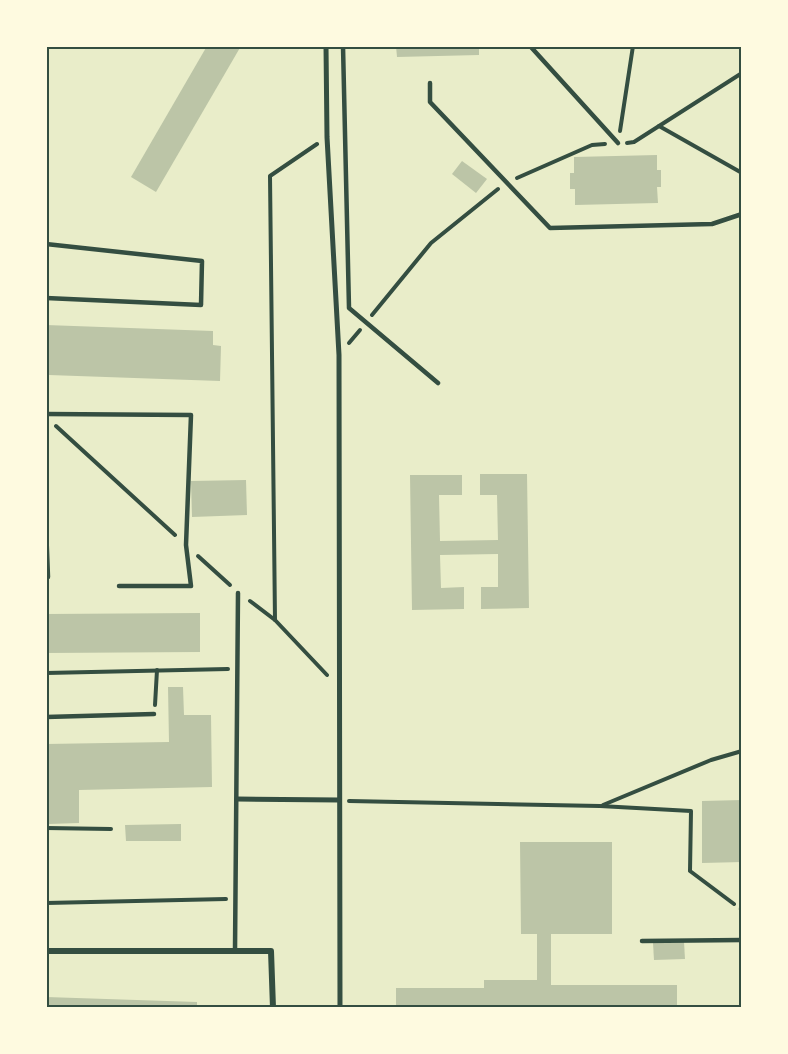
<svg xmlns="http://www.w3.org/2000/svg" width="788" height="1054" viewBox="0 0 788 1054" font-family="'Fira Sans Condensed',sans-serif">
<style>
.building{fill:#bcc5a7}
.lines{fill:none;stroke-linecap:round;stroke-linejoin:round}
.path{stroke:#344e41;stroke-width:4}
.service{stroke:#344e41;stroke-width:4.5}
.pedestrian{stroke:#344e41;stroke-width:5}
.minor{stroke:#344e41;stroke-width:6}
.neatline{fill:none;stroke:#344e41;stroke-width:2}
</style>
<rect width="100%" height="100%" fill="#e9edc9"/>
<!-- building -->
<g class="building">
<polygon points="207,46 241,46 156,192 131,177"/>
<polygon points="396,46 479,46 479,55 397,57"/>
<polygon points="657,155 657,170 661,170 661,187 657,187 658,203 575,205 575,189 570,189 570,173 574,173 574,157"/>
<polygon points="462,161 487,179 476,193 452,174"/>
<polygon points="46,325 213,331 213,345 221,346 220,381 49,375 49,363 46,363"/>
<polygon points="480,474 527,474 529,608 481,609 481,587 498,587 498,554 440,555 441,588 464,587 464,609 412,610 410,475 462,475 462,495 439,495 440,541 498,540 497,495 480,495"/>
<polygon points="246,480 247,515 192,517 191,481"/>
<polygon points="200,613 200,652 46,653 46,614"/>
<polygon points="168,687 183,687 184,715 211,715 212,787 79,790 79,823 49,824 49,780 46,780 46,744 169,742"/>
<polygon points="742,800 742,862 702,863 702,801"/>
<polygon points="181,824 181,841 126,841 125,825"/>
<polygon points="520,842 612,842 612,934 551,934 551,985 677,985 677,1008 396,1008 396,988 484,988 484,980 537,980 537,934 521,934"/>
<polygon points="684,942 685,959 654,960 653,943"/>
<polygon points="46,997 197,1002 197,1008 46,1008"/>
</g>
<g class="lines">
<!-- path -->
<g class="path">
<polyline points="659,126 742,173"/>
<polyline points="620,131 633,46"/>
<polyline points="627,143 634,142 742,73"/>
<polyline points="517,178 592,145 605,144"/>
<polyline points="372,315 431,243 498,189"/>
<polyline points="349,343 360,330"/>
<polyline points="56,426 175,535"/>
<polyline points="198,556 230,585"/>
<polyline points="250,601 275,620 327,675"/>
<polyline points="275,620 270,176 317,144"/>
<polyline points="46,673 228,669"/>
<polyline points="155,705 157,670"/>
<polyline points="349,801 600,806 691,811 690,871 734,904"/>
<polyline points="603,805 711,760 742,751"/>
<polyline points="46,828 111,829"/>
<polyline points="46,903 226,899"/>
</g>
<!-- service -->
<g class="service">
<polyline points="343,46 349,308 438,383"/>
<polyline points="530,46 618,143"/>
<polyline points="430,83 430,102 550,228 712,224 742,214"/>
<polyline points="46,244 202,261 201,305 46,298"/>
<polyline points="46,414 191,415 186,545 191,586 119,586"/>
<polyline points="46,526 48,577 46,577"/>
<polyline points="46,717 154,714"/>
<polyline points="741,909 742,912"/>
<polyline points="642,941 742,940"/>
<polyline points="235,951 238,593"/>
</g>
<!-- pedestrian -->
<g class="pedestrian">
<polyline points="326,46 327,137 339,355 340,1008"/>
<polyline points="237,799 339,800"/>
</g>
<!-- minor -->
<polyline class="minor" points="46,951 271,951 273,1008"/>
</g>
<!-- border -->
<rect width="788" height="1054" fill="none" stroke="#fefae0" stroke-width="96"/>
<rect x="48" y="48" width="692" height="958" class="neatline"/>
</svg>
